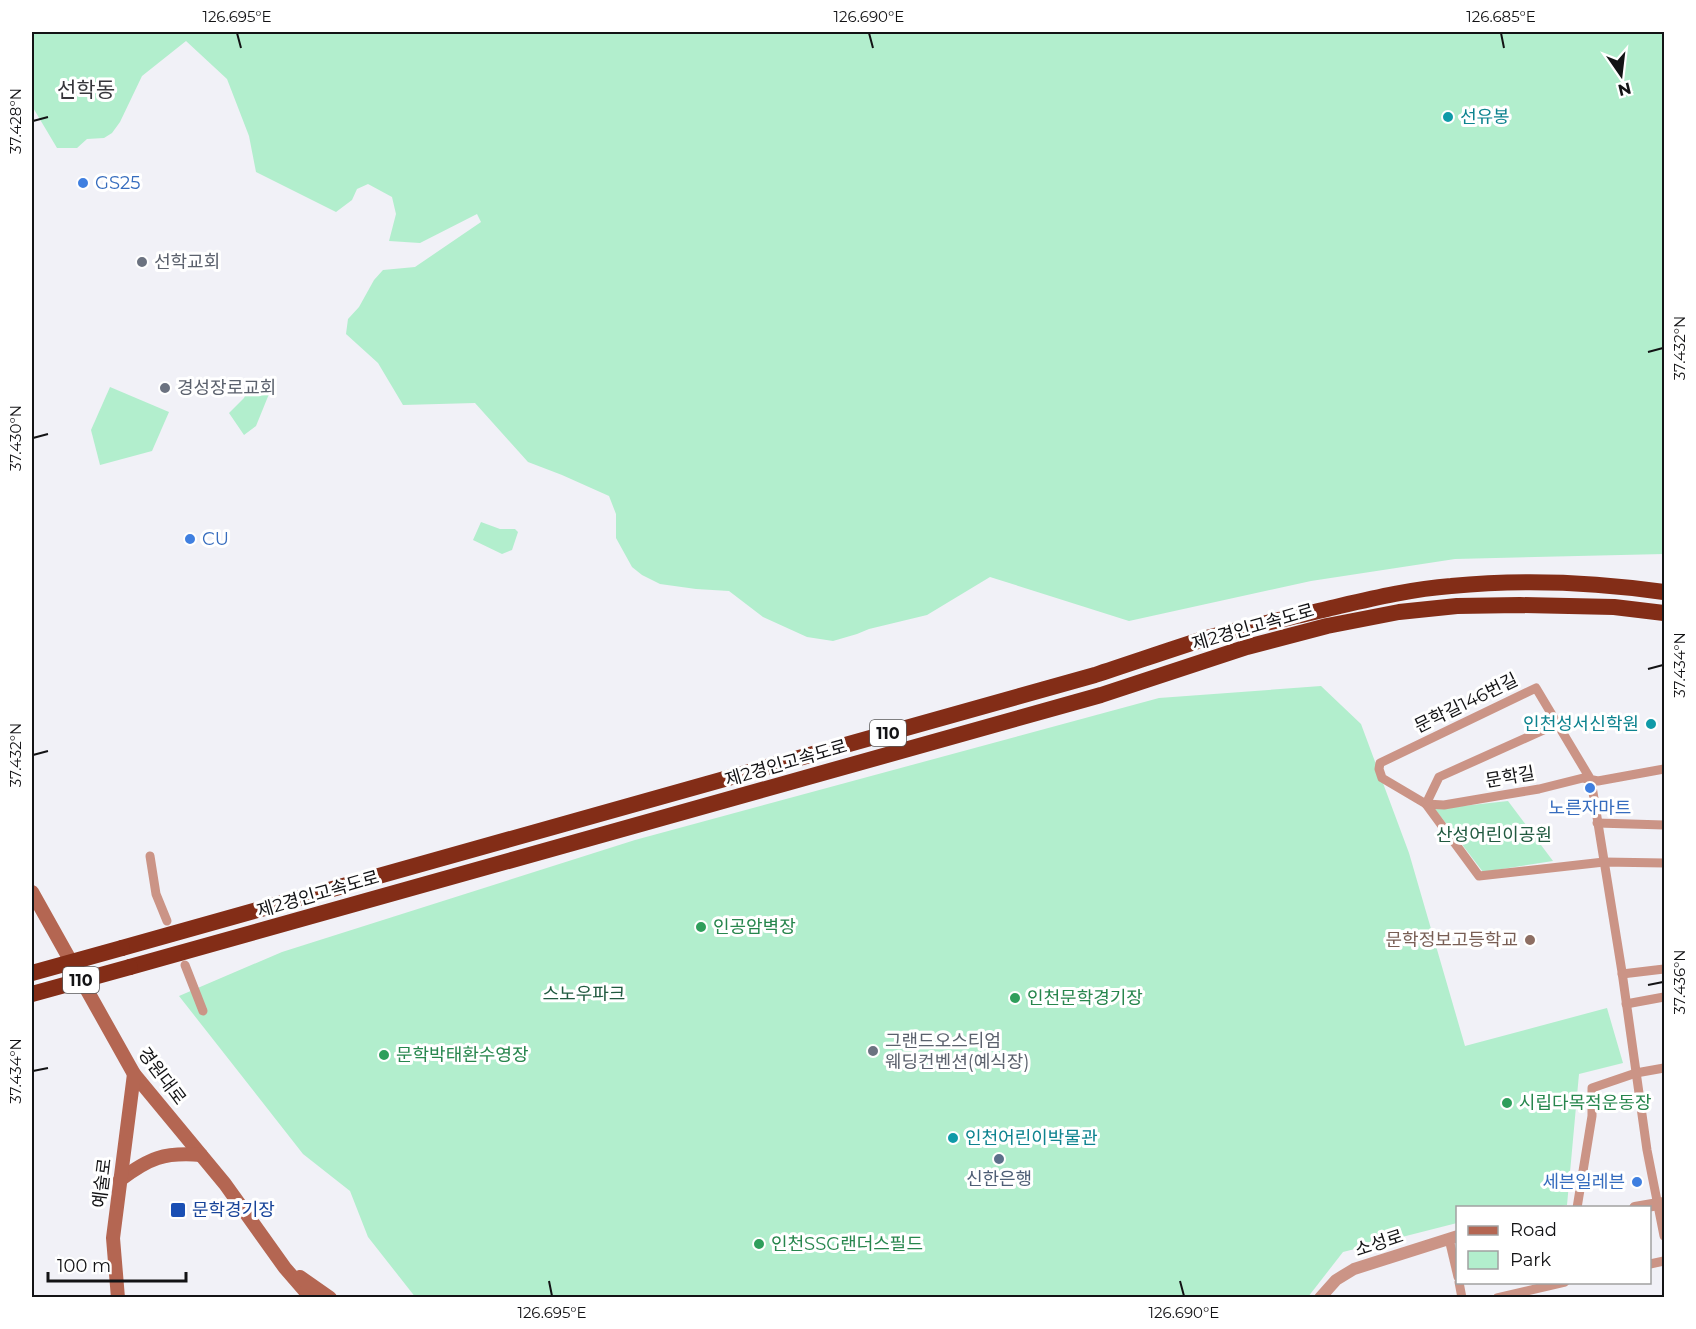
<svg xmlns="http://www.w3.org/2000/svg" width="1696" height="1329" viewBox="0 0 1696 1329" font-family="Montserrat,'Noto Sans KR',sans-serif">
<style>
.green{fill:#b2eecd}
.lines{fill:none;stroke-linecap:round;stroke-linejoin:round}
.minor{stroke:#cb9486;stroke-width:9}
.tertiary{stroke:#cb9486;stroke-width:12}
.secondary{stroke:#b46652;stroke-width:14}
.motorway{stroke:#832d17;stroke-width:16}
.motorway-bridge{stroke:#832d17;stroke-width:16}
.ticks{fill:none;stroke:#131315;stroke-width:2}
.culture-dot{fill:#0f9aa8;stroke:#fff;stroke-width:2}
.shop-dot{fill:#3f7fe0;stroke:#fff;stroke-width:2}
.worship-dot{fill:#6b7280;stroke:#fff;stroke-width:2}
.leisure-dot{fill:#2e9e5b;stroke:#fff;stroke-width:2}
.education-dot{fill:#8d6e63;stroke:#fff;stroke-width:2}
.service-dot{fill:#5c6f8a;stroke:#fff;stroke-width:2}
.transit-dot{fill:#1a4fb4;stroke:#fff;stroke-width:2}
.labels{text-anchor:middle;stroke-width:6;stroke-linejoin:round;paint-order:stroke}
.shield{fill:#fff;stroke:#5a5a5b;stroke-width:1.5}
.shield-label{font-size:16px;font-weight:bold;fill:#131315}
.culture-label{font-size:18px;fill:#0d838f;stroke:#fff;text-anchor:start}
.shop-label{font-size:18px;fill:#366cbe;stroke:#fff;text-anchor:start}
.worship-label{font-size:18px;fill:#5b616d;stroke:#fff;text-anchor:start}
.street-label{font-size:18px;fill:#131315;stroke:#fff}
.park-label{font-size:18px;fill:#215a40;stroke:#fff}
.leisure-label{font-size:18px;fill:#27864d;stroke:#fff;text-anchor:start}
.education-label{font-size:18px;fill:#785e54;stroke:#fff;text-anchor:end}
.service-label{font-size:18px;fill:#4e5e75;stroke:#fff}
.transit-label{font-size:18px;fill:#164399;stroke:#fff;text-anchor:start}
.quarter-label{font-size:21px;fill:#36363b;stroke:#fff}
.neatline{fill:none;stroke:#131315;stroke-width:2}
.ticks-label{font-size:15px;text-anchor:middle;fill:#131315}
</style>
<rect width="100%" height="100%" fill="#f1f1f7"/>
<!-- green -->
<g class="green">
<polygon points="32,32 1664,32 1664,554 1455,559 1311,581 1129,621 990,577 927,615 869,629 857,634 833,641 807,637 763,617 729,591 696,589 660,584 642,575 632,567 616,538 616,514 609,496 562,475 528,462 475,403 403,405 378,363 346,334 348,319 359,307 374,280 383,270 415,267 481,222 477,214 420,243 389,241 396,214 392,197 368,184 357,189 352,200 336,212 256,172 249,136 227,79 186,41 142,76 120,122 112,133 104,138 87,139 77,148 57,148 32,106"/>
<polygon points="250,385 269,394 256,426 244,435 229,413 244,398"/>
<polygon points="110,387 169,412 152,451 100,465 91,430"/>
<polygon points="481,522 500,529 515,529 518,532 512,550 502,554 473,540"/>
<polygon points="1321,686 1361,724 1409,853 1465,1046 1607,1008 1623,1063 1579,1074 1567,1205 1549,1208 1458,1208 1457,1223 1343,1252 1308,1297 416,1298 368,1237 350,1191 303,1154 179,996 282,952 635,840 1159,698"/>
<polygon points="1508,801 1553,861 1483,872 1435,809"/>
</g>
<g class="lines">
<!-- minor -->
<g class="minor">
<polyline points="1664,769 1598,781 1583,778 1539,789 1485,798 1444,805 1426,804 1382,778 1379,769 1380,763 1536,688 1591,780 1622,972 1647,1150 1664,1236"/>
<polyline points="1426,804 1479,876 1604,862 1664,863"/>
<polyline points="1426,804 1439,777 1557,724"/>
<polyline points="1597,823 1664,825"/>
<polyline points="150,856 156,894 167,921"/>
<polyline points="185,965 203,1011"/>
<polyline points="1622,974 1664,969"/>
<polyline points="1626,1004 1664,997"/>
<polyline points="1577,1208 1592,1116 1592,1088 1636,1073 1664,1068"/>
<polyline points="1449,1239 1458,1277"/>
<polyline points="1650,1264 1664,1261"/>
<polyline points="1459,1282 1462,1298"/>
<polyline points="1497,1298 1565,1282"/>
</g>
<!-- tertiary -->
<g class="tertiary">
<polyline points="1635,1208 1664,1203"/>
<polyline points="1320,1298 1336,1280 1354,1269 1458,1236"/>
</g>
<!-- secondary -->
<g class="secondary">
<polyline points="32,892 134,1074 225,1184 285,1268 311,1298"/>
<path d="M 120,1180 C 149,1158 164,1152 201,1155"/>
<polyline points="300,1277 330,1298"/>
<polyline points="118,1298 113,1238 134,1074"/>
</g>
<!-- motorway -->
<g class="motorway">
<path d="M 122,948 L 1095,675 C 1132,663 1169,650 1207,638 C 1248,626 1290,618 1331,608 C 1370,599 1411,589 1451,586 C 1522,579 1594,582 1664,592"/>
<polyline points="130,967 1101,695 1247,647 1327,626 1399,612 1457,606 1520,605 1614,607 1664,613"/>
</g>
<!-- motorway-bridge -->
<g class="motorway-bridge">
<polyline points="32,973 122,948"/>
<polyline points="32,994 130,967"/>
</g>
</g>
<!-- ticks -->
<path class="ticks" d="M 237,33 L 241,48M 869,33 L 873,48M 1501,33 L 1504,48M 33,121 L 48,117M 1648,352 L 1663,348M 33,438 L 48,434M 1648,669 L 1663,665M 33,755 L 48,751M 1648,985 L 1663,982M 33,1071 L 48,1068M 549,1281 L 552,1296M 1180,1281 L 1184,1296"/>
<!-- markers -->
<g class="culture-dot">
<circle cx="1448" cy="117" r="6"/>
<circle cx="1651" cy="724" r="6"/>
<circle cx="953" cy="1138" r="6"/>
</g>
<g class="shop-dot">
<circle cx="83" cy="183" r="6"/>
<circle cx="190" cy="539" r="6"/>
<circle cx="1590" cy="788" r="6"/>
<circle cx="1637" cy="1182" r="6"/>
</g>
<g class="worship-dot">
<circle cx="142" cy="262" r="6"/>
<circle cx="165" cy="388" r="6"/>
<circle cx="873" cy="1051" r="6"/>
</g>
<g class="leisure-dot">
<circle cx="701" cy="927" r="6"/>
<circle cx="1015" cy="998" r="6"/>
<circle cx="384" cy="1055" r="6"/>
<circle cx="1507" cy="1103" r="6"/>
<circle cx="759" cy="1244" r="6"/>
</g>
<circle class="education-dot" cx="1530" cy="940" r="6"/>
<circle class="service-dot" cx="999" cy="1159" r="6"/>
<rect class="transit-dot" x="170" y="1202" width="16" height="16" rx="3"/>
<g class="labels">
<!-- shield labels -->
<g class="shield">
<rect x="870" y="720" width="36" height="26" rx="4.5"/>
<rect x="63" y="967" width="36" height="26" rx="4.5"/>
</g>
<g class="shield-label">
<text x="888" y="739">110</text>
<text x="81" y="986">110</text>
</g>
<!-- culture labels -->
<g class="culture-label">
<text x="1460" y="123">선유봉</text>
<text x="1639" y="730" text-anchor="end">인천성서신학원</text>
<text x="965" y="1144">인천어린이박물관</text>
</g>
<!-- shop labels -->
<g class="shop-label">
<text x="95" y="189">GS25</text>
<text x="202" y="545">CU</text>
<text x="1590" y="814" text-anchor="middle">노른자마트</text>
<text x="1625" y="1188" text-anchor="end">세븐일레븐</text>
</g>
<!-- worship labels -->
<g class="worship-label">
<text x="154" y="268">선학교회</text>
<text x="177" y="394">경성장로교회</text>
<text x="885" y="1047">그랜드오스티엄<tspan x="885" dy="21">웨딩컨벤션(예식장)</tspan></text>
</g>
<!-- street labels -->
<g class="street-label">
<text transform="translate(1253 627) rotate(-16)" y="6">제2경인고속도로</text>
<text transform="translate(1466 703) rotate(-26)" y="6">문학길146번길</text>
<text transform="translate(786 763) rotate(-16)" y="6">제2경인고속도로</text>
<text transform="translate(1510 777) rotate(-10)" y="6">문학길</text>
<text transform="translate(318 894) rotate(-16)" y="6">제2경인고속도로</text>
<text transform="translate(162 1076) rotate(53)" y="6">경원대로</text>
<text transform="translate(102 1183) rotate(-83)" y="6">예술로</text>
<text transform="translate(1379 1243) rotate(-18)" y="6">소성로</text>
</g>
<!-- park labels -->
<g class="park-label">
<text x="1494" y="841">산성어린이공원</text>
<text x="584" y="1000">스노우파크</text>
</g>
<!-- leisure labels -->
<g class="leisure-label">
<text x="713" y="933">인공암벽장</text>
<text x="1027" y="1004">인천문학경기장</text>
<text x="396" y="1061">문학박태환수영장</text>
<text x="1519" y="1109">시립다목적운동장</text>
<text x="771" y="1250">인천SSG랜더스필드</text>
</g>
<!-- education labels -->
<g class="education-label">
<text x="1518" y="946">문학정보고등학교</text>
</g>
<!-- service labels -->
<g class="service-label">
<text x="999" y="1185">신한은행</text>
</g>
<!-- transit labels -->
<g class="transit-label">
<text x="192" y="1216">문학경기장</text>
</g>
<!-- quarter labels -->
<g class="quarter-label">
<text x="86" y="97">선학동</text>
</g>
</g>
<!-- border -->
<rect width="1696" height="1329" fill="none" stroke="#ffffff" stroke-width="66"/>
<!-- legend -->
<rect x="1456" y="1206" width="195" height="78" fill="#ffffff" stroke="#a1a1a1" stroke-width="1.5"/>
<rect x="1468" y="1226" width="30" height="9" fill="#b46652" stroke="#a1a1a1" stroke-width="1.5"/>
<text x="1510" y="1236" font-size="18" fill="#131315">Road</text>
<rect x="1468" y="1251" width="30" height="18" fill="#b2eecd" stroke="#a1a1a1" stroke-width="1.5"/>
<text x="1510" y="1266" font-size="18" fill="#131315">Park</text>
<!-- north arrow -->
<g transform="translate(1621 75) rotate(166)" stroke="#ffffff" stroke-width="4.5" paint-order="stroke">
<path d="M0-4.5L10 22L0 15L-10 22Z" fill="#131315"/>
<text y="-9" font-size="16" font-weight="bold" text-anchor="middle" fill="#131315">N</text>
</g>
<!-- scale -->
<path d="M48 1272v9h138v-9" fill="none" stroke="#131315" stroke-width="3"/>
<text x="57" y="1272" font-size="18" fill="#131315" stroke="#ffffff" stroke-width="4.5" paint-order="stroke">100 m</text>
<rect x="33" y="33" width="1630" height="1263" class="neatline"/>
<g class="ticks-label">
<text x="237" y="22">126.695°E</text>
<text x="869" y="22">126.690°E</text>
<text x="1501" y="22">126.685°E</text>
<text transform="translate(16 121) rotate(-90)" y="5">37.428°N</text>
<text transform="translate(1680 348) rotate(-90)" y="5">37.432°N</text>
<text transform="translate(16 438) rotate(-90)" y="5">37.430°N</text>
<text transform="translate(1680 665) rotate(-90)" y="5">37.434°N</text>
<text transform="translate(16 755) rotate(-90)" y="5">37.432°N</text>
<text transform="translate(1680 982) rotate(-90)" y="5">37.436°N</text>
<text transform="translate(16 1071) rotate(-90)" y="5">37.434°N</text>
<text x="552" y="1318">126.695°E</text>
<text x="1184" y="1318">126.690°E</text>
</g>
</svg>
